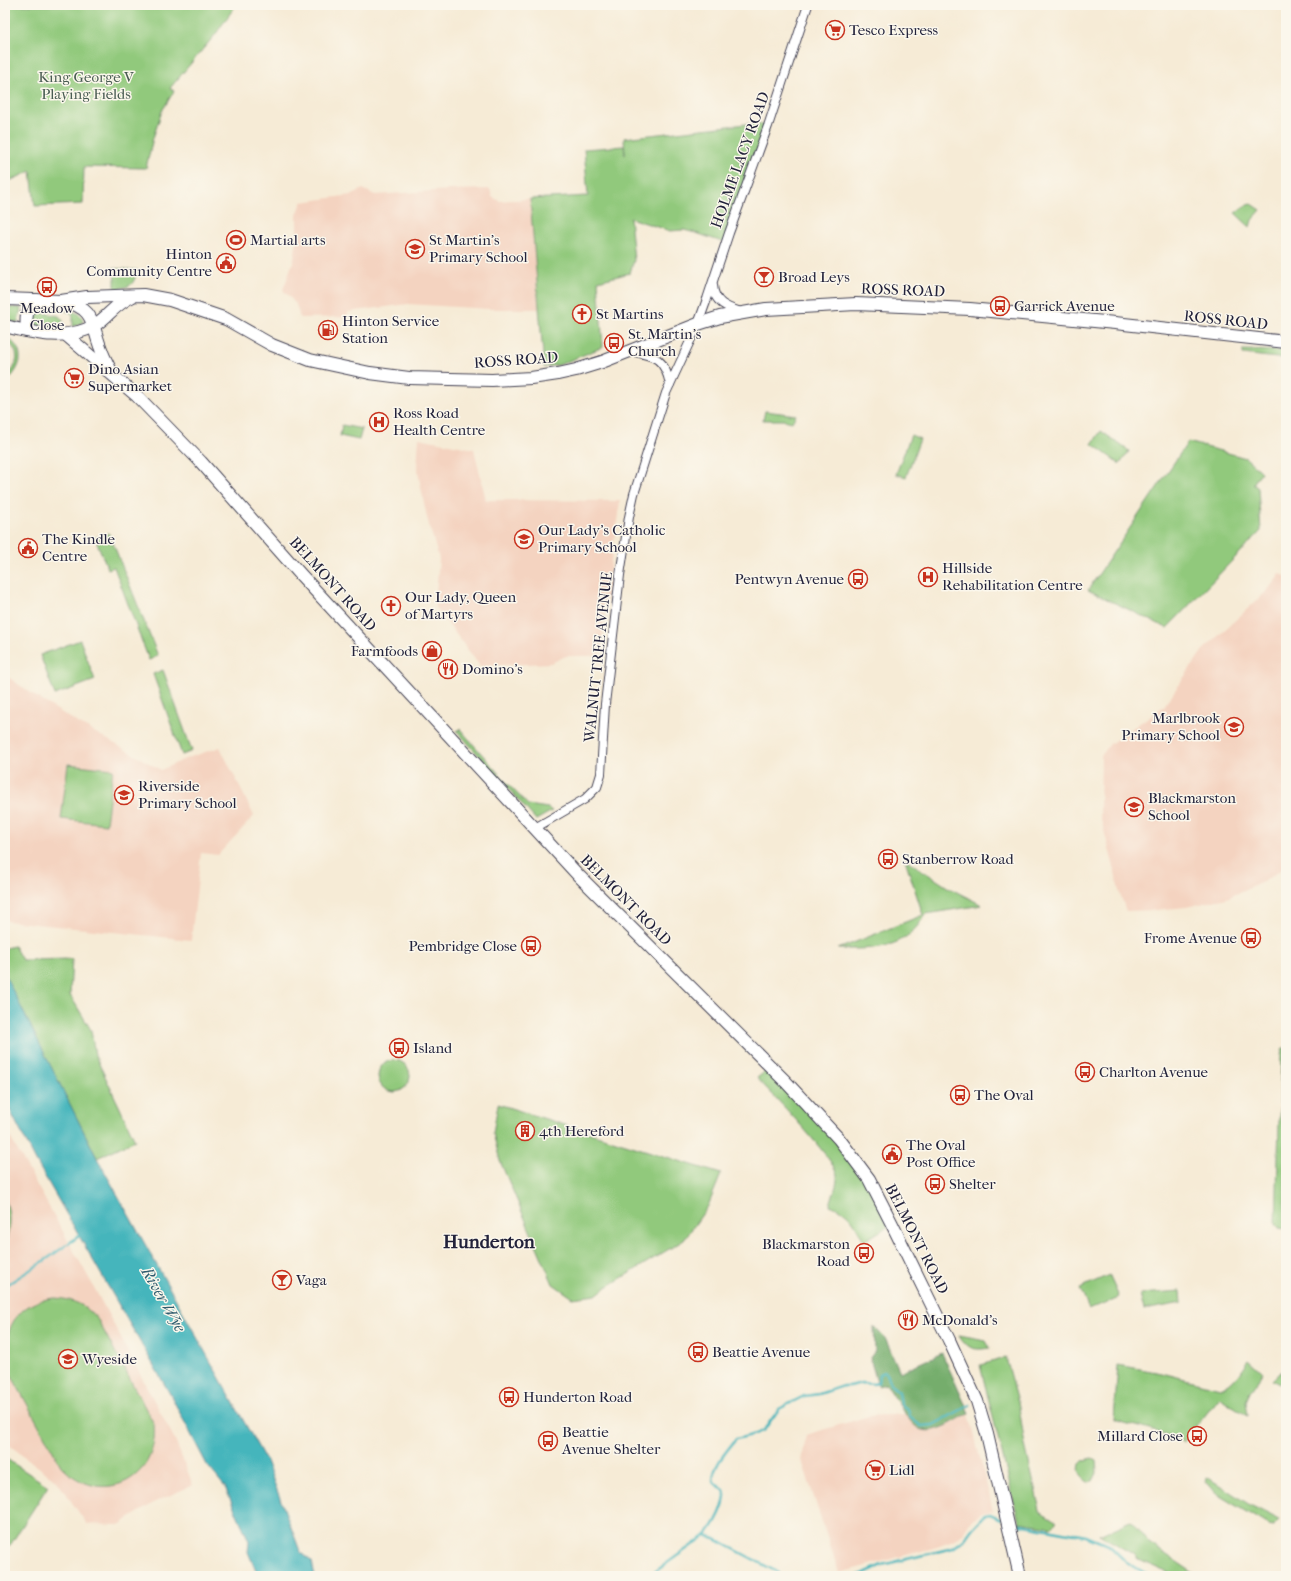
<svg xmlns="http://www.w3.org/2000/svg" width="1291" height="1581" viewBox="0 0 1291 1581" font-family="'IM FELL French Canon',serif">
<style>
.built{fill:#f4d3c0}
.green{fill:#91c97c;stroke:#5a765c}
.forest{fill:#74ad6c;stroke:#4b6854}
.water{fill:#45b5bc;stroke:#346c7c}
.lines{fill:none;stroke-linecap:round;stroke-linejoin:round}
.stream{stroke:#45b5bc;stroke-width:2.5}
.minor-casing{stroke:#424052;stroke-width:10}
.highway-casing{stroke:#424052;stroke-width:14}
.minor{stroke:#fff;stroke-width:8}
.highway{stroke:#fff;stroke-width:12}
.labels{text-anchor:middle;stroke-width:3;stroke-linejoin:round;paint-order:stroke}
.poi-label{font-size:15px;fill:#22223b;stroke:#fbf7ec;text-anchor:start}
.park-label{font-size:15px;fill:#495c52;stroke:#fbf7ec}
.street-label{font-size:15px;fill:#22223b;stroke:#fbf7ec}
.water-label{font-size:16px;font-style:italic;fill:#305d6f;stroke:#fbf7ec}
.district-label{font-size:19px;font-weight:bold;fill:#22223b;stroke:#fbf7ec}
</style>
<rect width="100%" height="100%" fill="#fbf7ec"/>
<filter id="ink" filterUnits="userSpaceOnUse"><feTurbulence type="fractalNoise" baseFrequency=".025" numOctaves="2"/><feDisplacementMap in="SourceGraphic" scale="8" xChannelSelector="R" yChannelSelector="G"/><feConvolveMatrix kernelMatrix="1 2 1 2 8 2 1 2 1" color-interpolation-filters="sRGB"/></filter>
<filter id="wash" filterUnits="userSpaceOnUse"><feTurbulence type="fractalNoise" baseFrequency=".012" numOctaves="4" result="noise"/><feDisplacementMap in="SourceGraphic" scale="16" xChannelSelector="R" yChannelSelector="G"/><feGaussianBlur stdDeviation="0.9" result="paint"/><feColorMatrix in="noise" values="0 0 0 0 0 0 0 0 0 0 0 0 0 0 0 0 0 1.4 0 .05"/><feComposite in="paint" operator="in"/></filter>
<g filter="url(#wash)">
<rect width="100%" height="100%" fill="#f6ebd6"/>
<!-- built -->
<g class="built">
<polygon points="363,189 375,195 450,190 490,189 492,197 500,201 530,199 539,309 490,309 408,304 348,312 348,317 300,318 296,304 283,290 294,259 297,239 297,215 302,202 351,195"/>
<polygon points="419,438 474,449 486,500 620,501 610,568 600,656 566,656 551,663 480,666 435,606 439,559 427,518 417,467"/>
<polygon points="1280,574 1286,576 1286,866 1265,881 1227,898 1186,907 1156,910 1126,911 1119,891 1114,867 1100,816 1101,756 1110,744 1164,706 1203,650 1268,590"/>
<polygon points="5,675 41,700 80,724 161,770 185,759 220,747 254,816 218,855 201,853 191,940 7,921 5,917"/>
<polygon points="5,1128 90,1280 174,1438 193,1485 155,1502 119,1525 87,1524 57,1481 5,1442"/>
<polygon points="969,1413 993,1511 982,1513 972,1519 963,1533 953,1541 937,1547 839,1573 802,1461 806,1435 869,1416 906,1414 914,1425 945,1426"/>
</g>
<!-- green -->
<g class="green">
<polygon points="5,5 236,5 215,35 170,88 174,91 162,111 153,138 146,168 84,167 83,204 35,206 31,171 5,183"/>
<polygon points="758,123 768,126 725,243 699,234 684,230 670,231 630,218 634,260 630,273 598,281 603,347 559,365 544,367 530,199 588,196 584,149 624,146 625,155 624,138 746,124"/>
<polygon points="1252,204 1261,210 1252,220 1250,227 1235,213 1247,205"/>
<path d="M 111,268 L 137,270 C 134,286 130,287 115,289 L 115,278 Z"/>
<polygon points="5,307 21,308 18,323 5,320"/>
<path d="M 64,310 C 72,311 82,312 83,322 L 73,327 L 73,316 L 69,312 Z"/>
<path d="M 35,311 L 59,316 L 63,321 L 63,328 L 39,327 C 34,323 31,317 35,311 Z"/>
<path d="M 5,336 C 27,350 23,367 5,383 L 5,378 C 19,366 22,351 5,340 Z"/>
<polygon points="1243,350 1286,351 1286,359 1243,354"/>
<polygon points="765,411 796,415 792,422 783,420 763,420"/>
<polygon points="342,425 362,429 359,440 340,436"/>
<polygon points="1101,431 1129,451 1120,464 1092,444"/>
<polygon points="911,435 920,439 906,477 896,474"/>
<polygon points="1188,442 1246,458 1261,472 1253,484 1258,488 1261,531 1167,628 1088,590"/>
<polygon points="109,533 158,656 149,660 114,567 108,569 95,538"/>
<polygon points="80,640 95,680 55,695 40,655"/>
<polygon points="163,670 192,751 182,755 153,674"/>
<polygon points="460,729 506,782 528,805 548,808 552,811 536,820 457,731"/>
<polygon points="68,764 113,769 106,824 61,819"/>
<path d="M 905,859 L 949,888 L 982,905 L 926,914 C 922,919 919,925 915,929 C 895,951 864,949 838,949 L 923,915 Z"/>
<polygon points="14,946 22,960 72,959 70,995 91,1030 95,1055 135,1140 97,1158 5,976 5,948"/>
<polygon points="1283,1048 1286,1048 1286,1229 1279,1228 1276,1223 1281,1055"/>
<circle cx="394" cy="1076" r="16"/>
<path d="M 771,1067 L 839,1139 L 892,1224 L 864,1241 C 854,1222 851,1213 830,1205 C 832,1196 838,1185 837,1175 C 836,1160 771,1093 757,1078 Z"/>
<polygon points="498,1104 721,1174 708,1206 684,1240 605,1288 596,1295 573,1298 553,1284 500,1161 493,1133"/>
<path d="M 5,1199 C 11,1212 10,1231 5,1244 Z"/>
<polygon points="1109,1275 1119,1297 1089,1310 1080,1288"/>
<polygon points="1181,1291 1182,1303 1144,1310 1140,1294"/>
<path d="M 55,1298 C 73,1299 86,1305 98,1320 L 154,1424 C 160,1481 100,1508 61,1466 L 8,1369 C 0,1332 16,1301 55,1298 Z"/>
<path d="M 959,1335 L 986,1340 L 989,1348 C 973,1351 967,1348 959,1335 Z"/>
<polygon points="1006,1358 1018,1401 1025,1445 1040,1511 1057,1522 1051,1527 1019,1522 980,1365"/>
<path d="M 1249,1360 L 1263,1373 L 1251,1390 L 1246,1401 L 1248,1416 L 1219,1397 L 1183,1442 L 1164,1434 L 1114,1420 L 1118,1365 L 1162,1373 L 1220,1388 C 1233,1386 1241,1370 1249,1360 Z"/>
<polygon points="1286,1366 1286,1377 1279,1384 1272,1380"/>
<polygon points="5,1458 48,1486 9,1547 5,1544"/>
<path d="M 1092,1458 L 1096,1460 L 1097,1473 L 1093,1481 L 1088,1482 C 1080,1477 1078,1472 1080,1464 L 1084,1460 Z"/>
<polygon points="1207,1477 1250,1505 1280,1520 1274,1526 1268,1525 1215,1493 1205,1481"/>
<polygon points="1131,1521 1149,1543 1198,1576 1175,1576 1139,1560 1134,1554 1100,1535"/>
</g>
<!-- forest -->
<path class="forest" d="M 874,1327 L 885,1338 L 900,1372 L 942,1353 L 969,1413 C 956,1420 938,1434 922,1430 C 911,1428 893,1394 886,1384 L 878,1386 L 870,1358 L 875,1351 Z"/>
<!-- water -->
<polygon class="water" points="5,975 97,1158 266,1461 300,1551 312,1562 315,1576 258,1576 248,1552 249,1541 225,1487 207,1465 170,1394 36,1161 5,1101"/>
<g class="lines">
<!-- stream -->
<g class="stream">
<polyline points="5,1286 44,1261 79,1236"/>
<polyline points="1014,1523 1086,1536 1110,1546 1125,1561 1150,1576"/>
<path d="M 705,1536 C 713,1529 729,1501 724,1490 L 717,1485 L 713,1481 C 713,1465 727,1451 736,1439 L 756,1434 L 764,1430 L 779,1409 L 804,1396 L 819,1394 L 843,1386 L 850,1386 L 862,1383 L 873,1384 L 878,1383 L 879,1374 L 884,1372 L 887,1374 L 892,1386 L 899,1392 L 901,1405 L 908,1409 L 910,1417 L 921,1426 L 933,1425 L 970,1405"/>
<polyline points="649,1576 705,1536 715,1539 779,1573"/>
<polyline points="858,1576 882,1565 953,1548 964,1540 972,1529 985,1515 990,1514 1001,1519"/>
</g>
</g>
</g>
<g filter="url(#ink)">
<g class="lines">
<!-- minor casing -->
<g class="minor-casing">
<g id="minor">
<path d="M 713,285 C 714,303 726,307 741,312"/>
<path d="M 631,351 C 656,356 664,358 670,384"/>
<polyline points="535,828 585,799 597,787 601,774 605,704 620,575 629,517 634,494 666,393 698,324 707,299 729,233 768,126 808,5"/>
</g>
</g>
<!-- highway casing -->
<g class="highway-casing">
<g id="highway">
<polyline points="5,299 61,301 87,297 143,295 170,300 226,319 272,345 310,360 370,373 409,378 492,380 531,378 558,374 576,370 602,362 698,324 720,317 766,309 856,304 970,309 1115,323 1286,342"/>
<path d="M 64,301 C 96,309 91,324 101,349 C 103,356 107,363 110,369"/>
<path d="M 5,326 C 34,333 67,342 95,325 C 109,316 114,305 131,297"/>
<path d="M 27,331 C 26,319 25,308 36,300"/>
<polyline points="66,335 137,396 201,462 301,575 578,875 786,1082 839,1139 869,1179 892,1224 949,1340 977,1401 987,1434 1020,1576"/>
</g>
</g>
<!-- minor -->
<use href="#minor" class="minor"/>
<!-- highway -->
<use href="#highway" class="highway"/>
</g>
</g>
<!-- icons -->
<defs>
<g id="supermarket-ring" transform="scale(1)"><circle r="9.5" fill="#fbf7ec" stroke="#c8321e" stroke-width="1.5"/><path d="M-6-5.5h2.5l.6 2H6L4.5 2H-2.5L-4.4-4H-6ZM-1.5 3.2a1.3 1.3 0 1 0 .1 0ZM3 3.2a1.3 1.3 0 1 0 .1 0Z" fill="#c8321e"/></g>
<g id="stadium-ring" transform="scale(1)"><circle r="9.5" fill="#fbf7ec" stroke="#c8321e" stroke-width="1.5"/><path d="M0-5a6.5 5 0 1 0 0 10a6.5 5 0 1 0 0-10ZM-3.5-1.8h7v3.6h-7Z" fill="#c8321e"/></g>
<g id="school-ring" transform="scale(1)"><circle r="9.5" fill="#fbf7ec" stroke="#c8321e" stroke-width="1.5"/><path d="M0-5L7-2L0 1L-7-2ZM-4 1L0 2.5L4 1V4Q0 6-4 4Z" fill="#c8321e"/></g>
<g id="civic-ring" transform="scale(1)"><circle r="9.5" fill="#fbf7ec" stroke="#c8321e" stroke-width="1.5"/><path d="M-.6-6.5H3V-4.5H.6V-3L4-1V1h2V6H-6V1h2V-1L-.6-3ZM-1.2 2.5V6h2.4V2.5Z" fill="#c8321e"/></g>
<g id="bar-ring" transform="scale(1)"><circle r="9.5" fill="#fbf7ec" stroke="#c8321e" stroke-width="1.5"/><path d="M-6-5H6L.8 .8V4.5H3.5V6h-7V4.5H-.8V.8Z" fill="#c8321e"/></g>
<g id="bus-ring" transform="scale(1)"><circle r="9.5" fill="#fbf7ec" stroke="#c8321e" stroke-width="1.5"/><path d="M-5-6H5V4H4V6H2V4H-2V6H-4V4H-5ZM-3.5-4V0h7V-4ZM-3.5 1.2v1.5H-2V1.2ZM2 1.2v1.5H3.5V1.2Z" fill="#c8321e"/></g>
<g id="church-ring" transform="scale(1)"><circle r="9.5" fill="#fbf7ec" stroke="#c8321e" stroke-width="1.5"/><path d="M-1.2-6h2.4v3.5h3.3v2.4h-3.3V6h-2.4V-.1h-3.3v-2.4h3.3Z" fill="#c8321e"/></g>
<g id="fuel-ring" transform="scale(1)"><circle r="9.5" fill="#fbf7ec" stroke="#c8321e" stroke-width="1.5"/><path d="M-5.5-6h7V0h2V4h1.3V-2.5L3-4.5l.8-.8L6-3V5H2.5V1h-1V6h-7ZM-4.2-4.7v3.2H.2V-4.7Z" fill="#c8321e"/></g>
<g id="hospital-ring" transform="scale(1)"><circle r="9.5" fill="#fbf7ec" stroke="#c8321e" stroke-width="1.5"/><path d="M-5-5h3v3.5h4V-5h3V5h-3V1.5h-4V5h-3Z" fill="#c8321e"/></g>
<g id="shop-ring" transform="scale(1)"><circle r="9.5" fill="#fbf7ec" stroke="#c8321e" stroke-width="1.5"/><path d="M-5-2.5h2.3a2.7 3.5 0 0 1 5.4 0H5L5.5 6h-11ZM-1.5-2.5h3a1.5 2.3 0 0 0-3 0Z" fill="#c8321e"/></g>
<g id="restaurant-ring" transform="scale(1)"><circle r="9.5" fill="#fbf7ec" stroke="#c8321e" stroke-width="1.5"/><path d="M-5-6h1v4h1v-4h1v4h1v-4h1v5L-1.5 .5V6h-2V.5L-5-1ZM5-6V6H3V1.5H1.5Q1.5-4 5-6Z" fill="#c8321e"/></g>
<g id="building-ring" transform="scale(1)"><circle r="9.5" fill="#fbf7ec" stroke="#c8321e" stroke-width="1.5"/><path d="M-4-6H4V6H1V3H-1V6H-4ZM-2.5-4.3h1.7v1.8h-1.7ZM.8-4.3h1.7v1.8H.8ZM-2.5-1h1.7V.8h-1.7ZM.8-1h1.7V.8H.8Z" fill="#c8321e"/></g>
</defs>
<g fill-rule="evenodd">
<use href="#supermarket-ring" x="835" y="30"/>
<use href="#stadium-ring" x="236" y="240"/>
<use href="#school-ring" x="415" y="249"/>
<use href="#civic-ring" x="226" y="263"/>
<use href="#bar-ring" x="764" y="277"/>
<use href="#bus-ring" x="47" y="287"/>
<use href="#bus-ring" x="1000" y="306"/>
<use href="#church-ring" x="582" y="314"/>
<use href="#fuel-ring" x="328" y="330"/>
<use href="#bus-ring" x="614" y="343"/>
<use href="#supermarket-ring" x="74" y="378"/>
<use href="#hospital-ring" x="379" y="422"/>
<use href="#school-ring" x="524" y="539"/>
<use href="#civic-ring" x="28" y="548"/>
<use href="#hospital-ring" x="928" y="577"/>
<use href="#bus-ring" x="858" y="579"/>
<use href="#church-ring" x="391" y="606"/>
<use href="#shop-ring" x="432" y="651"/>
<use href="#restaurant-ring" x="448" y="669"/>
<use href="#school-ring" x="1234" y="727"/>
<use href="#school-ring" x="124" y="795"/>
<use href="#school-ring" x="1134" y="807"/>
<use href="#bus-ring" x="888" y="859"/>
<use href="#bus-ring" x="1251" y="938"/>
<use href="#bus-ring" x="531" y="946"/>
<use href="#bus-ring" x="399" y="1048"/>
<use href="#bus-ring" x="1085" y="1072"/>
<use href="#bus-ring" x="960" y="1095"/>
<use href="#building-ring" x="525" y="1131"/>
<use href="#civic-ring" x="892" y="1154"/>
<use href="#bus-ring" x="935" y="1184"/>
<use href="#bus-ring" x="864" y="1253"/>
<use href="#bar-ring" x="282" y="1280"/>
<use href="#restaurant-ring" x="908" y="1320"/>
<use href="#bus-ring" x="698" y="1352"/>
<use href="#school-ring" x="68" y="1359"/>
<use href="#bus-ring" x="509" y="1397"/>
<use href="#bus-ring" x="1197" y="1436"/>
<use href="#bus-ring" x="548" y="1441"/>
<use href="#supermarket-ring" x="875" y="1470"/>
</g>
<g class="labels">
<!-- poi labels -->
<g class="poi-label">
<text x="849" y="35">Tesco Express</text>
<text x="250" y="245">Martial arts</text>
<text x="429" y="245">St Martin's<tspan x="429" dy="17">Primary School</tspan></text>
<text x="212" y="259" text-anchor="end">Hinton<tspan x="212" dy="17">Community Centre</tspan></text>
<text x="778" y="282">Broad Leys</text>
<text x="1014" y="311">Garrick Avenue</text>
<text x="47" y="313" text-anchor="middle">Meadow<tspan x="47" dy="17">Close</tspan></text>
<text x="596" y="319">St Martins</text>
<text x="342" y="326">Hinton Service<tspan x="342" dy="17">Station</tspan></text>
<text x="628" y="339">St. Martin's<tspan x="628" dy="17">Church</tspan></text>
<text x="88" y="374">Dino Asian<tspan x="88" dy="17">Supermarket</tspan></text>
<text x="393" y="418">Ross Road<tspan x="393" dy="17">Health Centre</tspan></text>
<text x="538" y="535">Our Lady's Catholic<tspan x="538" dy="17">Primary School</tspan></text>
<text x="42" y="544">The Kindle<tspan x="42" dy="17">Centre</tspan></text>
<text x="942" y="573">Hillside<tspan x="942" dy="17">Rehabilitation Centre</tspan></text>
<text x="844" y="584" text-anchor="end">Pentwyn Avenue</text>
<text x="405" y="602">Our Lady, Queen<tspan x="405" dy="17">of Martyrs</tspan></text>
<text x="418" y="656" text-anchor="end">Farmfoods</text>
<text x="462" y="674">Domino's</text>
<text x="1220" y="723" text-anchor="end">Marlbrook<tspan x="1220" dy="17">Primary School</tspan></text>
<text x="138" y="791">Riverside<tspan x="138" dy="17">Primary School</tspan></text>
<text x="1148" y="803">Blackmarston<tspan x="1148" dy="17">School</tspan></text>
<text x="902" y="864">Stanberrow Road</text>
<text x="1237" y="943" text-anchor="end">Frome Avenue</text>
<text x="517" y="951" text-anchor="end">Pembridge Close</text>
<text x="413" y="1053">Island</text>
<text x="1099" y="1077">Charlton Avenue</text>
<text x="974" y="1100">The Oval</text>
<text x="539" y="1136">4th Hereford</text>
<text x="906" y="1150">The Oval<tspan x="906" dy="17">Post Office</tspan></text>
<text x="949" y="1189">Shelter</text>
<text x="850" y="1249" text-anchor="end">Blackmarston<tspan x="850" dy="17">Road</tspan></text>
<text x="296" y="1285">Vaga</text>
<text x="922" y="1325">McDonald's</text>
<text x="712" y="1357">Beattie Avenue</text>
<text x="82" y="1364">Wyeside</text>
<text x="523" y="1402">Hunderton Road</text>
<text x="562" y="1437">Beattie<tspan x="562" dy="17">Avenue Shelter</tspan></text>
<text x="1183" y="1441" text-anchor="end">Millard Close</text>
<text x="889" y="1475">Lidl</text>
</g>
<!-- park labels -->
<g class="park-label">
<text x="86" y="82">King George V<tspan x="86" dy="17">Playing Fields</tspan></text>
</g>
<!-- street labels -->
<g class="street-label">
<text transform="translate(740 160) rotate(-70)" y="5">HOLME LACY ROAD</text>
<text transform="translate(903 290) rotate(2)" y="5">ROSS ROAD</text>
<text transform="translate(1226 320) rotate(6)" y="5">ROSS ROAD</text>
<text transform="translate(516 360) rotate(-4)" y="5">ROSS ROAD</text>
<text transform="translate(333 584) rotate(48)" y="5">BELMONT ROAD</text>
<text transform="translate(598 657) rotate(-84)" y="5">WALNUT TREE AVENUE</text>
<text transform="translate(626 900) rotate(45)" y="5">BELMONT ROAD</text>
<text transform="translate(917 1239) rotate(63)" y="5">BELMONT ROAD</text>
</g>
<!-- water labels -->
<g class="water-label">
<text transform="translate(164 1299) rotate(60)" y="6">River Wye</text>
</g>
<!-- district labels -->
<g class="district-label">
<text x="489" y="1248">Hunderton</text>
</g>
</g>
<!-- margin -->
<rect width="1291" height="1581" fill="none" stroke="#fbf7ec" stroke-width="20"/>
</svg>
